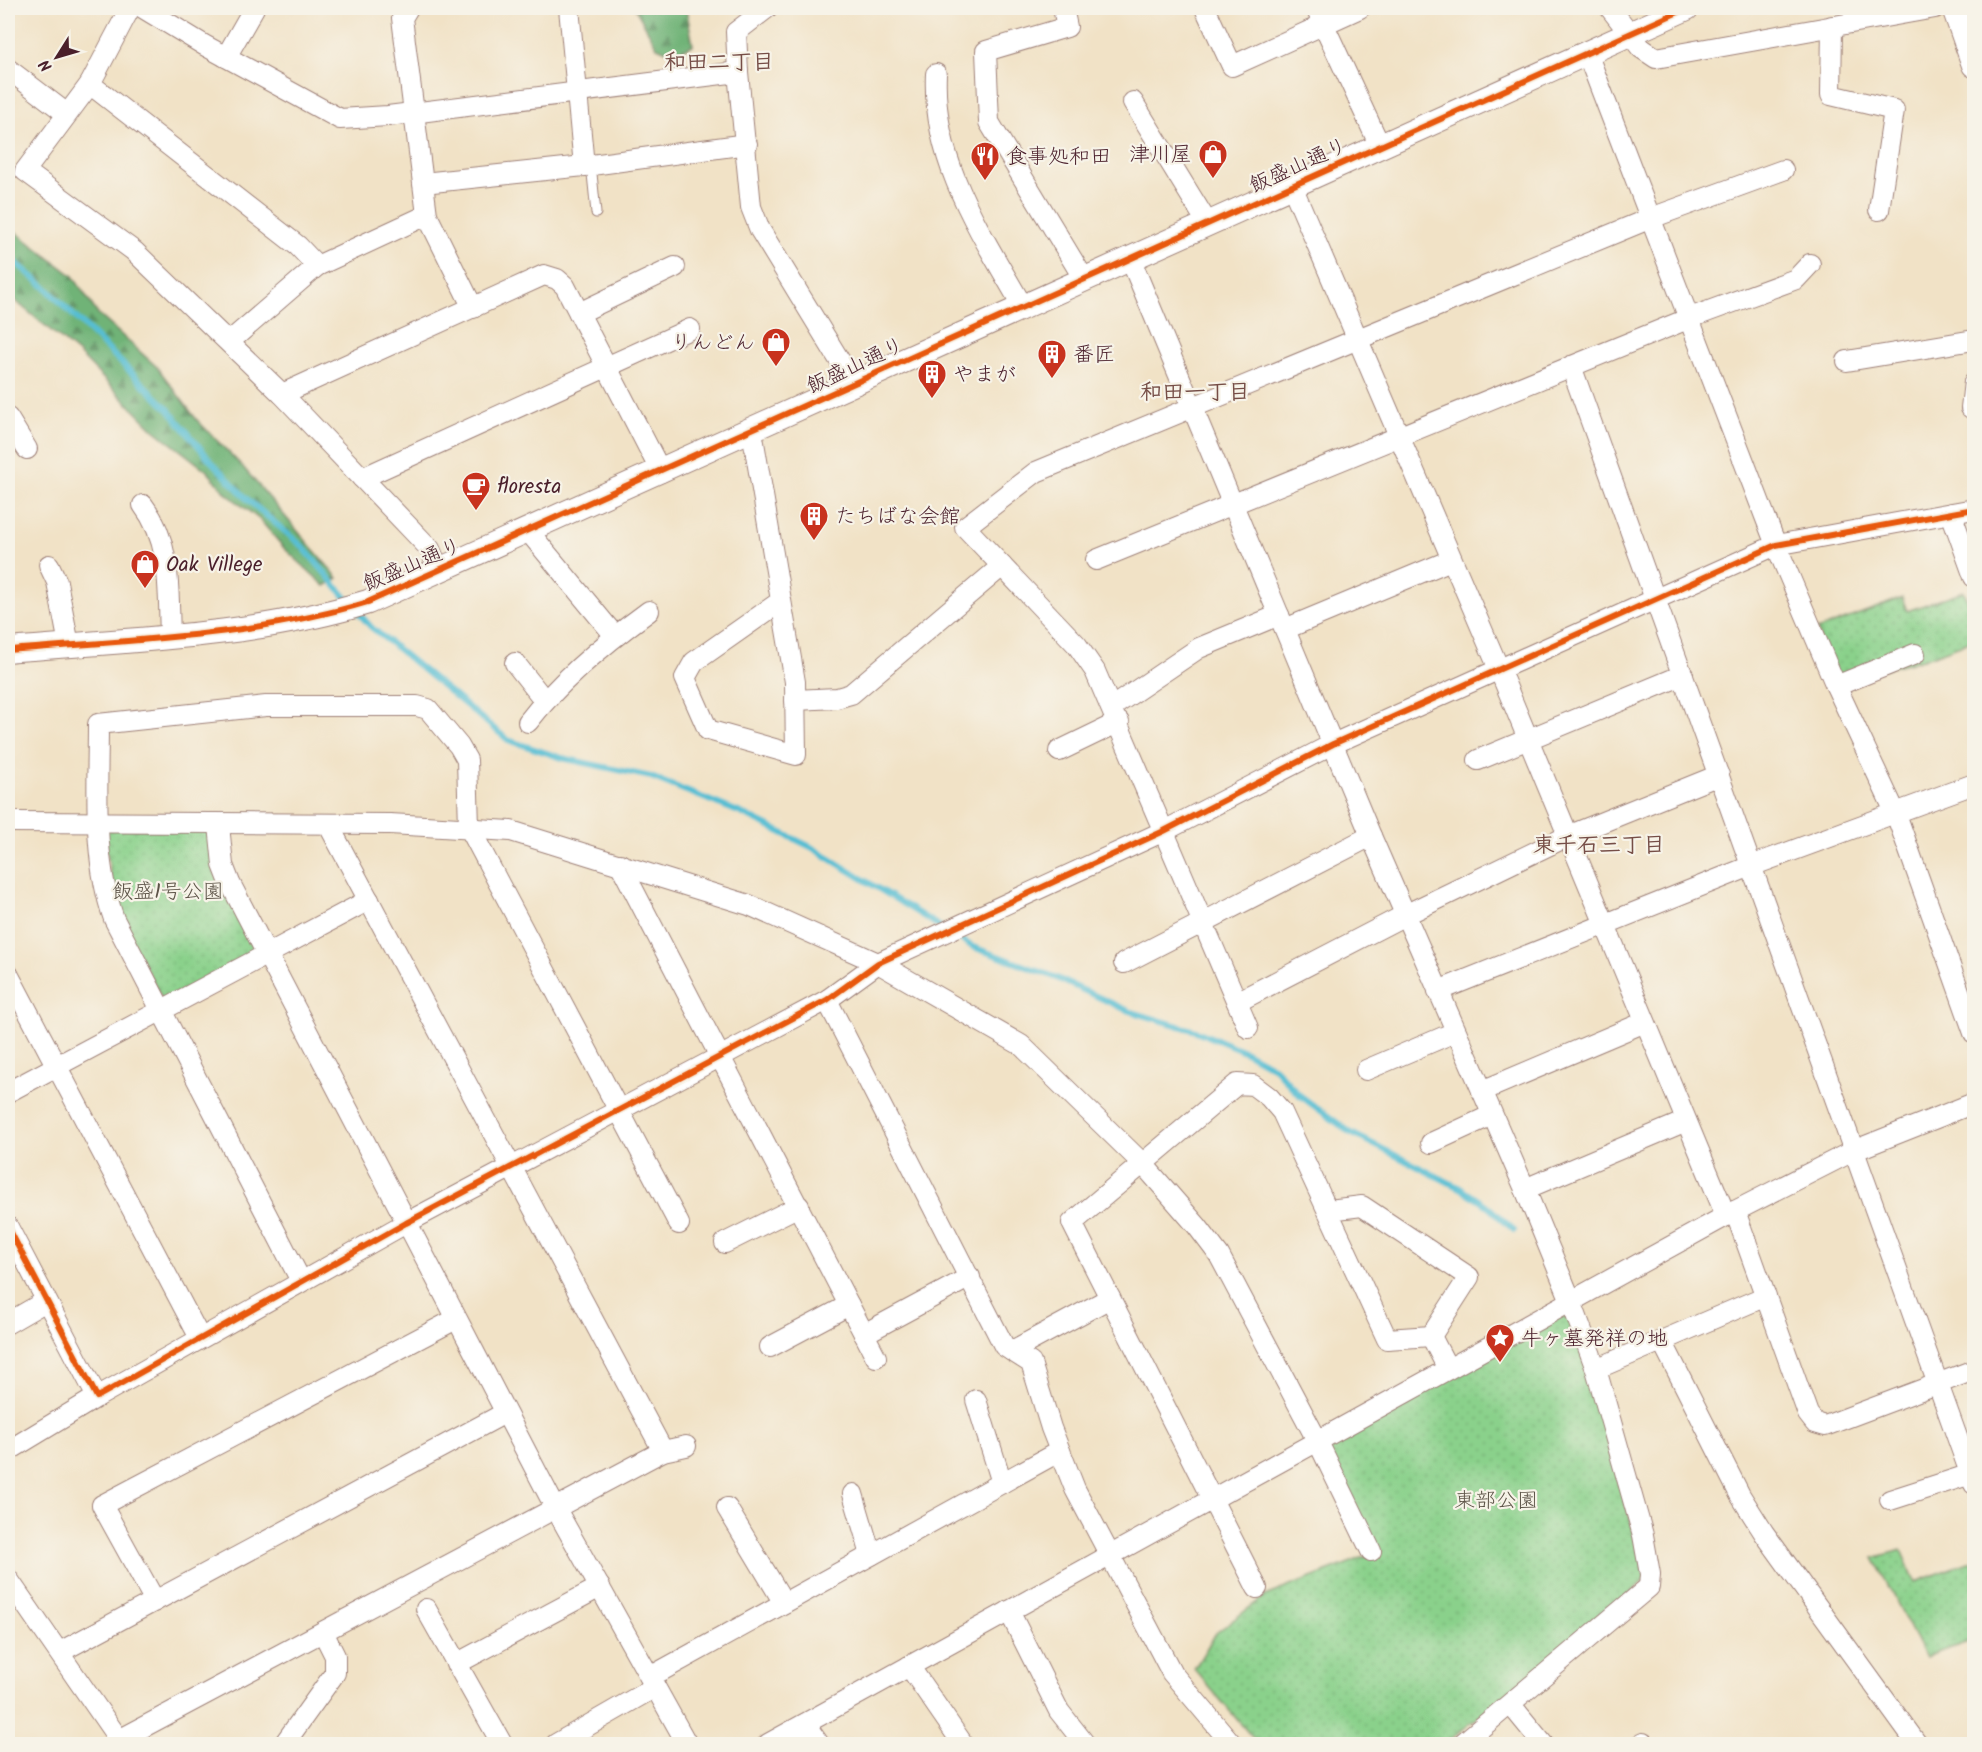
<svg xmlns="http://www.w3.org/2000/svg" width="1982" height="1752" viewBox="0 0 1982 1752" font-family="Kalam,'Klee One',sans-serif">
<style>
.forest{fill:url(#forest-firs);stroke:#5c6951;stroke-width:1.5}
.park{fill:url(#park-dots);stroke:#6a785b;stroke-width:1.5}
.lines{fill:none;stroke-linecap:round;stroke-linejoin:round}
.stream{stroke:#56bed3;stroke-width:6}
.service-casing{stroke:#9e8078;stroke-width:11}
.minor-casing{stroke:#9e8078;stroke-width:22}
.tertiary-casing{stroke:#9e8078;stroke-width:26}
.service{stroke:#fff;stroke-width:9}
.minor{stroke:#fff;stroke-width:20}
.tertiary{stroke:#fff;stroke-width:24}
.cycleway-casing{stroke:#f7f3e8;stroke-width:10}
.cycleway{stroke:#e8590c;stroke-width:6}
.labels{text-anchor:middle;stroke-width:4.5;stroke-linejoin:round;paint-order:stroke}
.poi-label{font-size:21px;fill:#4a1f2b;stroke:#f7f3e8;text-anchor:start}
.street-label{font-size:21px;fill:#4a1f2b;stroke:#f7f3e8}
.park-label{font-size:21px;fill:#5d5448;stroke:#f7f3e8}
.neighbourhood-label{font-size:22px;font-weight:bold;fill:#764e47;stroke:#f7f3e8}
</style>
<defs>
<pattern id="forest-firs" width="22" height="20" patternUnits="userSpaceOnUse" patternTransform="scale(1.5)"><rect width="22" height="20" fill="#6fb377"/><path d="M5 1l3.5 6h-7zM16 11l3.5 6h-7z" fill="#5d9162"/></pattern>
<pattern id="park-dots" width="8" height="8" patternUnits="userSpaceOnUse" patternTransform="scale(1.5)"><rect width="8" height="8" fill="#8ad18b"/><path d="M2 2h.1M6 6h.1" fill="none" stroke="#79b378" stroke-width="1.8" stroke-linecap="round"/></pattern>
</defs>
<rect width="100%" height="100%" fill="#f7f3e8"/>
<filter id="ink" filterUnits="userSpaceOnUse"><feTurbulence type="fractalNoise" baseFrequency=".0167" numOctaves="2"/><feDisplacementMap in="SourceGraphic" scale="12" xChannelSelector="R" yChannelSelector="G"/><feConvolveMatrix kernelMatrix="1 2 1 2 8 2 1 2 1" color-interpolation-filters="sRGB"/></filter>
<filter id="wash" filterUnits="userSpaceOnUse"><feTurbulence type="fractalNoise" baseFrequency=".008" numOctaves="4" result="noise"/><feDisplacementMap in="SourceGraphic" scale="24" xChannelSelector="R" yChannelSelector="G"/><feGaussianBlur stdDeviation="1.35" result="paint"/><feColorMatrix in="noise" values="0 0 0 0 0 0 0 0 0 0 0 0 0 0 0 0 0 1.4 0 .05"/><feComposite in="paint" operator="in"/></filter>
<g filter="url(#wash)">
<rect width="100%" height="100%" fill="#f1e2c6"/>
<!-- forest -->
<g class="forest">
<polygon points="635,8 686,8 693,45 673,54 657,47"/>
<polygon points="8,226 73,276 97,313 157,367 197,420 242,466 338,578 325,586 284,548 260,520 227,494 207,471 154,430 78,353 8,295"/>
</g>
<!-- park -->
<g class="park">
<polygon points="1964,591 1974,620 1974,640 1923,659 1837,681 1817,630 1902,598 1907,611"/>
<polygon points="103,828 214,830 259,950 164,1002 117,914"/>
<polygon points="1569,1306 1647,1578 1567,1648 1444,1744 1258,1744 1194,1669 1216,1633 1265,1596 1377,1552 1320,1441"/>
<polygon points="1901,1550 1915,1582 1974,1560 1974,1640 1925,1657 1874,1558"/>
</g>
<g class="lines">
<!-- stream -->
<g class="stream">
<polyline points="8,256 47,289 169,410 210,460 248,500 302,546 348,600"/>
<polyline points="356,610 371,627 508,740 562,758 651,777 741,813 811,847 973,947 1052,976 1129,1011 1196,1031 1242,1050 1275,1068 1298,1094 1351,1133 1460,1188 1486,1205 1514,1230"/>
</g>
</g>
</g>
<g filter="url(#ink)">
<g class="lines">
<!-- service casing -->
<g class="service-casing">
<polyline id="service" points="591,164 596,213"/>
</g>
<!-- minor casing -->
<g class="minor-casing">
<g id="minor">
<polyline points="130,8 90,84 25,171 134,251 282,394 430,549 439,570"/>
<polyline points="143,8 204,45 340,119 388,116 738,72 751,207 760,230 854,384"/>
<polyline points="408,8 402,18 427,215 473,308"/>
<polyline points="569,8 584,166"/>
<polyline points="1063,8 1067,27 986,51 989,122 1084,279"/>
<polyline points="1205,8 1232,66 1360,8"/>
<polyline points="1316,8 1380,146"/>
<polyline points="1610,8 1641,48 1656,58 1935,8"/>
<polyline points="1832,26 1831,95 1894,110 1879,210"/>
<polyline points="1587,53 1776,545 1836,686 1896,814 1974,1033"/>
<polyline points="226,57 254,8"/>
<polyline points="8,69 67,114"/>
<polyline points="738,72 736,32 767,8"/>
<path d="M 936,74 C 932,162 981,233 1023,307"/>
<polyline points="90,84 298,246 317,266"/>
<polyline points="1133,102 1208,224"/>
<polyline points="423,183 584,166 747,144"/>
<polyline points="1292,186 1499,669 1726,1216"/>
<polyline points="1130,258 1371,836 1525,1189 1571,1301 1596,1369 1643,1535 1650,1574 1649,1587 1462,1744"/>
<polyline points="579,313 675,267"/>
<polyline points="229,342 317,266 427,215"/>
<polyline points="1847,361 1974,340"/>
<polyline points="1571,366 1974,1484"/>
<polyline points="282,394 544,275 557,279 565,286 661,472"/>
<polyline points="1971,408 1974,382"/>
<polyline points="8,418 27,449"/>
<polyline points="752,431 795,682 796,755 708,730 685,678 694,662 781,601"/>
<polyline points="362,478 690,329"/>
<path d="M 143,505 C 172,543 168,590 170,636"/>
<polyline points="1951,513 1974,577"/>
<polyline points="529,532 615,636"/>
<polyline points="1096,560 1690,318 1796,279 1810,264"/>
<polyline points="49,565 57,582 69,645"/>
<polyline points="1285,629 1451,560"/>
<polyline points="515,663 545,701"/>
<polyline points="1836,686 1915,654"/>
<polyline points="795,700 837,698 851,694 1002,566"/>
<polyline points="1112,707 1199,648 1279,615"/>
<path d="M 528,722 C 561,679 605,643 649,611"/>
<polyline points="1059,751 1119,722"/>
<polyline points="1478,760 1683,675"/>
<polyline points="8,822 390,824 511,831 749,905 878,963 1021,1045 1143,1164 1197,1226 1219,1255 1317,1440 1371,1551"/>
<polyline points="328,824 663,1451"/>
<polyline points="219,825 223,865 230,883 556,1509 687,1744"/>
<polyline points="620,864 876,1357"/>
<polyline points="1124,963 1371,836"/>
<polyline points="8,974 200,1338"/>
<polyline points="1438,991 1751,866 1974,784"/>
<polyline points="827,1000 1004,1346 1031,1363 1051,1428 1075,1489 1172,1673 1232,1744"/>
<polyline points="1237,1002 1405,915 1568,836 1719,775"/>
<polyline points="1248,1028 1095,671 1077,645 965,527 1036,472 1651,218 1783,170"/>
<polyline points="1366,1070 1455,1032"/>
<polyline points="1482,1091 1645,1022"/>
<polyline points="8,1092 369,900"/>
<polyline points="1431,1143 1492,1115"/>
<polyline points="1525,1189 1686,1121"/>
<polyline points="1735,1211 1808,1414 1815,1423 1825,1426 1974,1370"/>
<polyline points="8,1227 97,1397 406,1223 827,1000 878,963 1164,831 1333,744 1776,545 1974,509"/>
<polyline points="725,1243 799,1206"/>
<path d="M 301,1281 L 114,919 C 92,858 98,789 98,724 L 266,706 L 417,706 L 428,709 L 459,746 L 467,760 L 469,827 L 679,1224"/>
<polyline points="8,1323 46,1301"/>
<polyline points="864,1334 970,1277"/>
<polyline points="1431,1336 1448,1369"/>
<polyline points="1662,1341 1740,1495 1764,1533 1917,1744"/>
<polyline points="770,1347 849,1305"/>
<polyline points="1012,1351 1110,1298"/>
<polyline points="1596,1369 1766,1296"/>
<polyline points="976,1400 1002,1483"/>
<polyline points="8,1451 97,1397"/>
<polyline points="853,1494 871,1555"/>
<polyline points="1890,1500 1971,1474"/>
<polyline points="727,1508 784,1603"/>
<polyline points="8,1579 122,1744"/>
<polyline points="1257,1588 1072,1223 1237,1084 1253,1085 1269,1097 1282,1112 1387,1339 1431,1336 1469,1277 1362,1206 1329,1210"/>
<polyline points="155,1601 102,1505 456,1319"/>
<polyline points="426,1609 502,1744"/>
<polyline points="1009,1611 1059,1711 1085,1744"/>
<polyline points="60,1652 505,1413"/>
<polyline points="456,1664 600,1587"/>
<polyline points="909,1666 963,1744"/>
<polyline points="650,1677 1060,1451"/>
<polyline points="1511,1705 1543,1744"/>
<polyline points="805,1724 819,1744"/>
<polyline points="119,1740 663,1451 686,1446"/>
<polyline points="284,1744 335,1673 335,1656 323,1632"/>
<polyline points="556,1744 655,1687"/>
<polyline points="768,1744 1735,1211 1853,1151 1974,1103"/>
<polyline points="1641,1744 1643,1743"/>
</g>
</g>
<!-- tertiary casing -->
<g class="tertiary-casing">
<g id="tertiary">
<polyline points="1954,8 1974,65"/>
<path d="M 8,650 C 127,640 253,637 368,602 L 1687,8"/>
</g>
</g>
<!-- service -->
<use href="#service" class="service"/>
<!-- minor -->
<use href="#minor" class="minor"/>
<!-- tertiary -->
<use href="#tertiary" class="tertiary"/>
<!-- cycleway casing -->
<g class="cycleway-casing">
<g id="cycleway">
<path d="M 8,650 C 127,640 253,637 368,602 L 1687,8"/>
<polyline points="8,1227 97,1397 406,1223 827,1000 878,963 1164,831 1333,744 1776,545 1974,509"/>
</g>
</g>
<!-- cycleway -->
<use href="#cycleway" class="cycleway"/>
</g>
</g>
<!-- icons -->
<defs>
<g id="shop-pin" transform="scale(1.5)"><path d="M0 17L-7.5 6A9.5 9.5 0 1 1 7.5 6Z" fill="#c8321e" stroke="#f7f3e8"/><path d="M-5-2.5h2.3a2.7 3.5 0 0 1 5.4 0H5L5.5 6h-11ZM-1.5-2.5h3a1.5 2.3 0 0 0-3 0Z" fill="#fff"/></g>
<g id="restaurant-pin" transform="scale(1.5)"><path d="M0 17L-7.5 6A9.5 9.5 0 1 1 7.5 6Z" fill="#c8321e" stroke="#f7f3e8"/><path d="M-5-6h1v4h1v-4h1v4h1v-4h1v5L-1.5 .5V6h-2V.5L-5-1ZM5-6V6H3V1.5H1.5Q1.5-4 5-6Z" fill="#fff"/></g>
<g id="building-pin" transform="scale(1.5)"><path d="M0 17L-7.5 6A9.5 9.5 0 1 1 7.5 6Z" fill="#c8321e" stroke="#f7f3e8"/><path d="M-4-6H4V6H1V3H-1V6H-4ZM-2.5-4.3h1.7v1.8h-1.7ZM.8-4.3h1.7v1.8H.8ZM-2.5-1h1.7V.8h-1.7ZM.8-1h1.7V.8H.8Z" fill="#fff"/></g>
<g id="cafe-pin" transform="scale(1.5)"><path d="M0 17L-7.5 6A9.5 9.5 0 1 1 7.5 6Z" fill="#c8321e" stroke="#f7f3e8"/><path d="M-5.5-4.5H6V0H3Q3 3.5 0 3.5H-2.5Q-5.5 3.5-5.5 0ZM3-3.2v2h1.7v-2ZM-6 4.5H4V6H-6Z" fill="#fff"/></g>
<g id="sight-pin" transform="scale(1.5)"><path d="M0 17L-7.5 6A9.5 9.5 0 1 1 7.5 6Z" fill="#c8321e" stroke="#f7f3e8"/><path d="M0-6L1.8-2.2L6-1.7L2.9 1.2L3.7 5.4L0 3.3L-3.7 5.4L-2.9 1.2L-6-1.7L-1.8-2.2Z" fill="#fff"/></g>
</defs>
<g fill-rule="evenodd">
<use href="#shop-pin" x="1213" y="154"/>
<use href="#restaurant-pin" x="985" y="156"/>
<use href="#shop-pin" x="776" y="342"/>
<use href="#building-pin" x="1052" y="354"/>
<use href="#building-pin" x="932" y="374"/>
<use href="#cafe-pin" x="476" y="486"/>
<use href="#building-pin" x="814" y="516"/>
<use href="#shop-pin" x="145" y="564"/>
<use href="#sight-pin" x="1500" y="1338"/>
</g>
<g class="labels">
<!-- poi labels -->
<g class="poi-label">
<text x="1192" y="161" text-anchor="end">津川屋</text>
<text x="1006" y="163">食事処和田</text>
<text x="755" y="349" text-anchor="end">りんどん</text>
<text x="1073" y="361">番匠</text>
<text x="953" y="381">やまが</text>
<text x="497" y="493">floresta</text>
<text x="835" y="523">たちばな会館</text>
<text x="166" y="571">Oak Villege</text>
<text x="1521" y="1345">牛ヶ墓発祥の地</text>
</g>
<!-- street labels -->
<g class="street-label">
<text transform="translate(1298 165) rotate(-24)" y="7">飯盛山通り</text>
<text transform="translate(855 365) rotate(-25)" y="7">飯盛山通り</text>
<text transform="translate(412 564) rotate(-23)" y="7">飯盛山通り</text>
</g>
<!-- park labels -->
<g class="park-label">
<text x="168" y="898">飯盛1号公園</text>
<text x="1496" y="1507">東部公園</text>
</g>
<!-- neighbourhood labels -->
<g class="neighbourhood-label">
<text x="719" y="69">和田二丁目</text>
<text x="1195" y="399">和田一丁目</text>
<text x="1599" y="852">東千石三丁目</text>
</g>
</g>
<!-- margin -->
<rect width="1982" height="1752" fill="none" stroke="#f7f3e8" stroke-width="30"/>
<!-- north arrow -->
<g transform="translate(57 57) rotate(233)" stroke="#f7f3e8" stroke-width="4.5" paint-order="stroke">
<path d="M0-4.5L10 22L0 15L-10 22Z" fill="#4a1f2b"/>
<text y="-9" font-size="16" font-weight="bold" text-anchor="middle" fill="#4a1f2b">N</text>
</g>
</svg>
